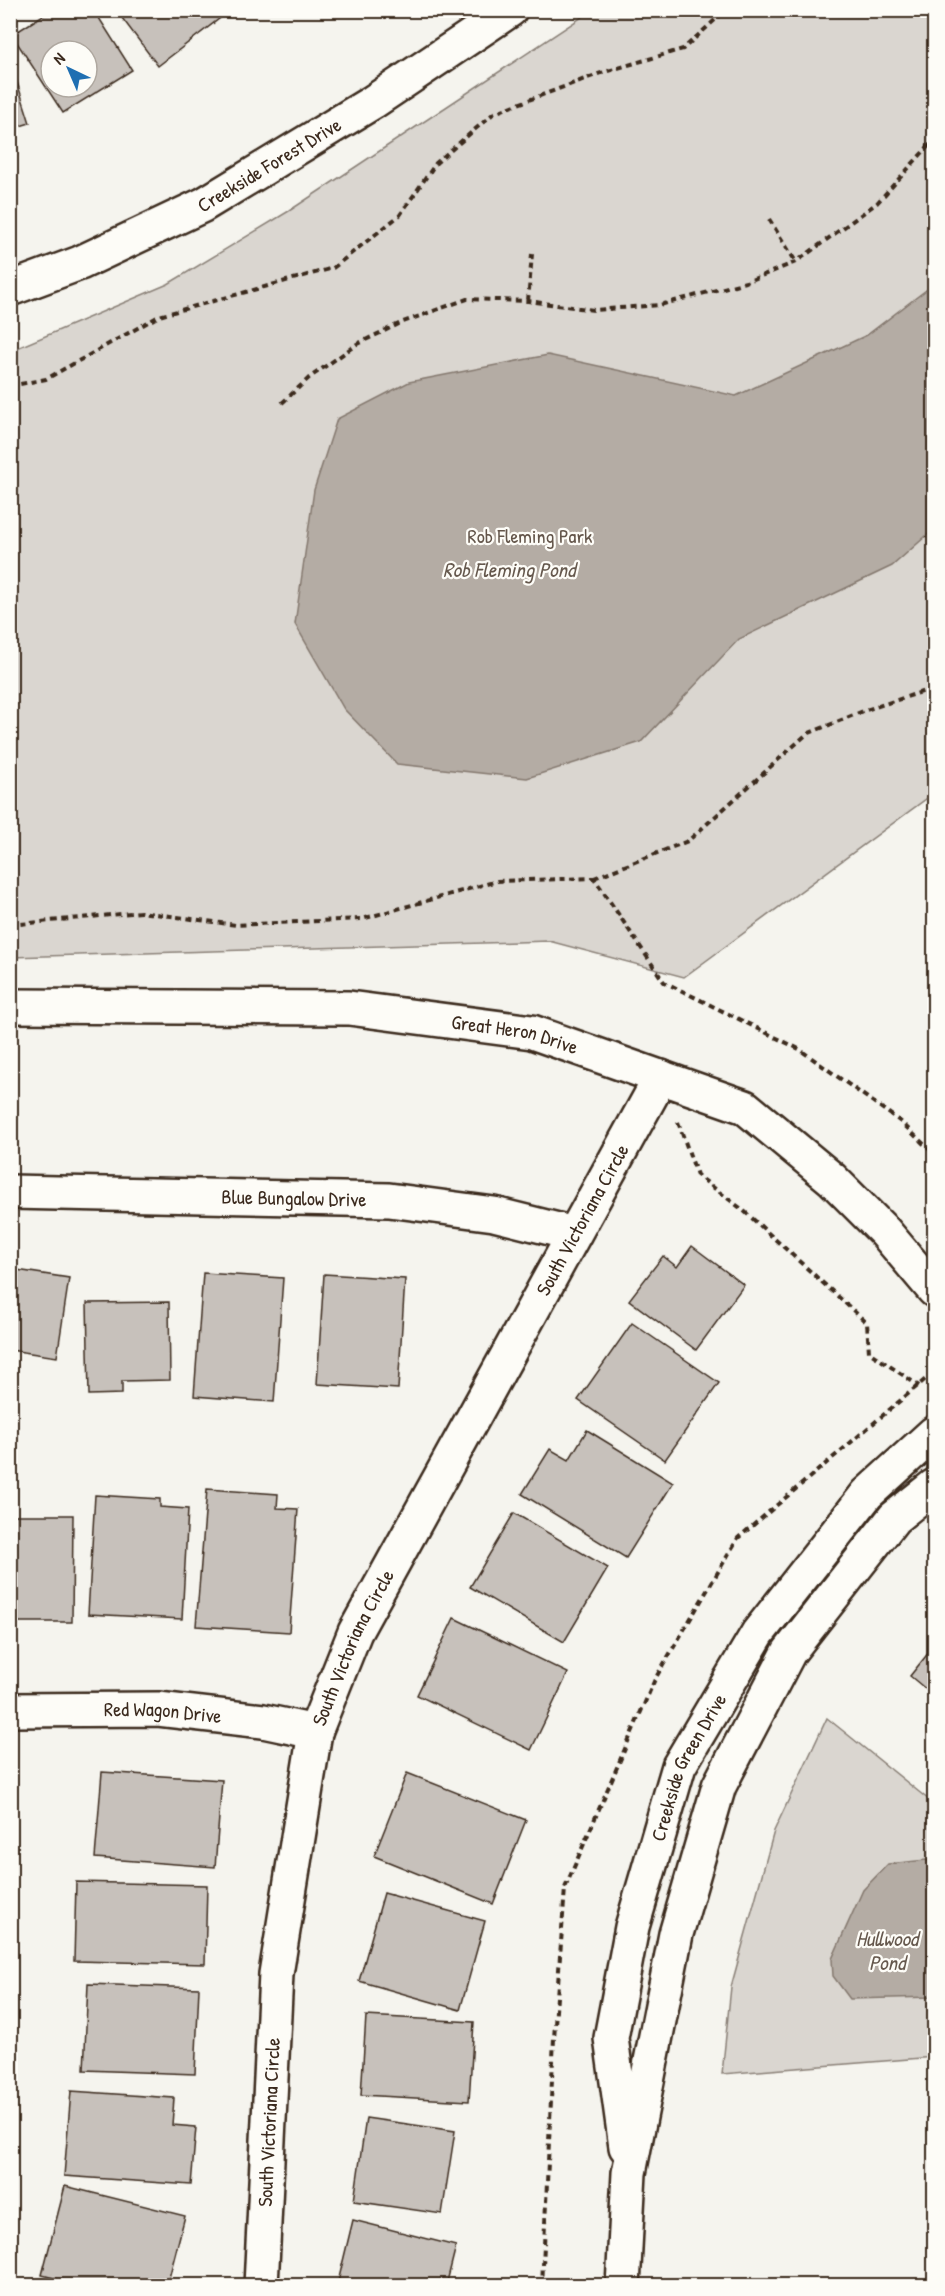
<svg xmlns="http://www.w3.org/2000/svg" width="945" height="2296" viewBox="0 0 945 2296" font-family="'Patrick Hand',sans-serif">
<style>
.green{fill:#dad6d0;stroke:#8a8077;stroke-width:1.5}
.water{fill:#b4aca4;stroke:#84786e;stroke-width:1.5}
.building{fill:#c7c1bb;stroke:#3b2a1e;stroke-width:1.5;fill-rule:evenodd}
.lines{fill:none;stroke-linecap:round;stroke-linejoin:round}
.minor-casing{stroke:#3b2a1e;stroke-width:38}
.tertiary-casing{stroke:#3b2a1e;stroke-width:38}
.secondary-casing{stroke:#3b2a1e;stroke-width:38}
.path{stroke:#3b2a1e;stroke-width:4;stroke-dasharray:6 4.5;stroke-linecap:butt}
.minor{stroke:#fdfcf7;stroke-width:33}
.tertiary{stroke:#fdfcf7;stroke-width:33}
.secondary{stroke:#fdfcf7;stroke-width:33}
.labels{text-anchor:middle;stroke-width:4.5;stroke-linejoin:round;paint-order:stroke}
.street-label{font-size:20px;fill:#3b2a1e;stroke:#fdfcf7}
.park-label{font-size:20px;fill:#63554a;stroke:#fdfcf7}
.water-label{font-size:21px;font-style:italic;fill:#65584d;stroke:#fdfcf7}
</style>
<rect width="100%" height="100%" fill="#f5f4ee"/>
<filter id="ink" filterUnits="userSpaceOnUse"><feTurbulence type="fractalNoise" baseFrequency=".0167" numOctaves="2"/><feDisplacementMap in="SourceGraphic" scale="12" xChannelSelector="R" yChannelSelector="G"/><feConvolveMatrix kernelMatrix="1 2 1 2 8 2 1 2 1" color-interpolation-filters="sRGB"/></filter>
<g filter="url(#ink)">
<!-- green -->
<g class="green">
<polygon points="591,11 934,11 934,793 684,977 549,941 11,957 10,351 168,284 289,211"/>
<polygon points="827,1718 934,1804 934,2057 722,2074 731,1987 774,1831"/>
</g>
<!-- water -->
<g class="water">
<polygon points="934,284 934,529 892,566 739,639 641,742 527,778 397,764 344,709 295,624 314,490 337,419 409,382 548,355 736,396 867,335"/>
<polygon points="926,1860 934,1864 934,1997 850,1999 833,1976 832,1959 863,1890 888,1864"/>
</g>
<!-- building -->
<g class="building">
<path d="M 51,10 L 94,10 L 132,70 L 63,113 L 12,35 ZM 51,51 L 87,51 L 87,87 L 51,87 Z"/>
<polygon points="116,10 220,10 224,15 158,66"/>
<polygon points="10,60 30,123 10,129"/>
<polygon points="692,1246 744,1285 696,1350 629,1300 663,1256 677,1267"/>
<polygon points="10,1269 69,1278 57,1357 10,1350"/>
<polygon points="203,1273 283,1278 274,1402 194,1396"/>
<polygon points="324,1274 405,1279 398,1389 317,1384"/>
<polygon points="169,1302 170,1380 122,1381 122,1394 89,1395 87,1303"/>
<polygon points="632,1323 719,1383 665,1460 578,1400"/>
<polygon points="587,1430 673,1483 626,1558 522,1494 550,1449 569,1460"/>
<polygon points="207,1489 278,1494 277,1508 298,1509 289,1632 196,1626"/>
<polygon points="95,1495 160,1499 160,1507 188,1509 182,1619 88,1614"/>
<polygon points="514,1513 608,1568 564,1642 470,1587"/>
<polygon points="10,1515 73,1515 72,1622 10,1622"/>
<polygon points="454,1618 568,1673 531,1750 417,1695"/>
<polygon points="934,1646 934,1696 910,1676"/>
<polygon points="102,1772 222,1780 215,1867 95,1858"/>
<polygon points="407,1773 526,1820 493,1904 374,1856"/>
<polygon points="76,1882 207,1885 205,1964 74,1961"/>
<polygon points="384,1893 485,1921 460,2010 359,1981"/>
<polygon points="88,1984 199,1988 195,2074 84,2070"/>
<polygon points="366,2016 474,2022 469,2101 361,2095"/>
<polygon points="71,2091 174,2098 172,2125 196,2127 191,2185 64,2176"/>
<polygon points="366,2118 455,2131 442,2214 354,2201"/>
<polygon points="65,2186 185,2216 167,2286 86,2286 42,2275"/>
<polygon points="353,2220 456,2246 446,2286 337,2286"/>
</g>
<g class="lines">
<!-- minor casing -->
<g class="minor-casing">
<g id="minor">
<path id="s1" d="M 10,1192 L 389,1200 L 494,1214 L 574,1234"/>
<path id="s2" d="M 10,1710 L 158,1709 L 263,1721 L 315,1732"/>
<path id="s3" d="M 261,2286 L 276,1974 L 315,1732 L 355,1632 L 661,1077"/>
</g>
</g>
<!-- tertiary casing -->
<g class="tertiary-casing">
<g id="tertiary">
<path id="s4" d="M 10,1006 L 349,1008 L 532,1032 L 745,1107 L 832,1179 L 885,1232 L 934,1290"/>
</g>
</g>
<!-- secondary casing -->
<g class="secondary-casing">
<g id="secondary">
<path id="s5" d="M 10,289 L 80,263 L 203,205 L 373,102 L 510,10"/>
<path id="s6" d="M 626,2147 L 611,2038 L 632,1927 L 679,1766 L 758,1633 L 867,1494 L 934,1433"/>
<polyline points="623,2286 629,2173 676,1934 719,1786 789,1652 894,1518 934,1486"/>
</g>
</g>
<!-- path -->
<g class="path">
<polyline points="769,219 796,262"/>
<polyline points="528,301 532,254"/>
<polyline points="10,386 46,379 159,316 333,268 400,215 436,163 494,113 601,73 683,49 726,10"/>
<polyline points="282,403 309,378 357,344 403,322 467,299 528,301 594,310 660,305 746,282 796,262 877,203 934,140"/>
<polyline points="594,878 688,841 807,734 866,710 934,688"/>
<polyline points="10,925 141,912 236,925 362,919 497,881 594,878 664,982 799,1049 901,1122 934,1154"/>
<polyline points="678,1122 697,1175 743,1210 867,1323 869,1352 919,1386"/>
<polyline points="542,2286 554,2038 565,1888 655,1679 738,1538 934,1372"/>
</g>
<!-- minor -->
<use href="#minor" class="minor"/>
<!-- tertiary -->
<use href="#tertiary" class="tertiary"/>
<!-- secondary -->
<use href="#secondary" class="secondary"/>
</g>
</g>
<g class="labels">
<!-- street labels -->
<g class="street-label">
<text dy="7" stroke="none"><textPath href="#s5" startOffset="288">Creekside Forest Drive</textPath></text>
<text dy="7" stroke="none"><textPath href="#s4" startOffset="507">Great Heron Drive</textPath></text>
<text dy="7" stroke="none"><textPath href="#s1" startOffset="284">Blue Bungalow Drive</textPath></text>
<text dy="7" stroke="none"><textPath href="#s3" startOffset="1136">South Victoriana Circle</textPath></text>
<text dy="7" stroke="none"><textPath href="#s3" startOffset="650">South Victoriana Circle</textPath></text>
<text dy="7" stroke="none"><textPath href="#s2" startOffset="153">Red Wagon Drive</textPath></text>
<text dy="7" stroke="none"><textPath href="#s6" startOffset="393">Creekside Green Drive</textPath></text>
<text dy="7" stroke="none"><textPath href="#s3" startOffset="164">South Victoriana Circle</textPath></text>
</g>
<!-- park labels -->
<g class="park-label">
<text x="530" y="543">Rob Fleming Park</text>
</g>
<!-- water labels -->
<g class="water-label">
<text x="509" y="577">Rob Fleming Pond</text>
<text x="887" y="1946">Hullwood<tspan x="887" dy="24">Pond</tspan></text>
</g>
</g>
<!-- margin -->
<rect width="945" height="2296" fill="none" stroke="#fdfcf7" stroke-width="36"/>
<rect x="18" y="18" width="909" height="2260" fill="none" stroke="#3b2a1e" stroke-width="2" filter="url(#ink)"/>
<!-- north arrow -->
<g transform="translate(69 69) rotate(316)"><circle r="28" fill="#fdfcf7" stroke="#afa8a0" stroke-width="1.5"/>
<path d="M0-4.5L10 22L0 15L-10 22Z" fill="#1f6fb2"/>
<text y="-9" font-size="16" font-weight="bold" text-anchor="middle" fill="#3b2a1e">N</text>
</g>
</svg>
